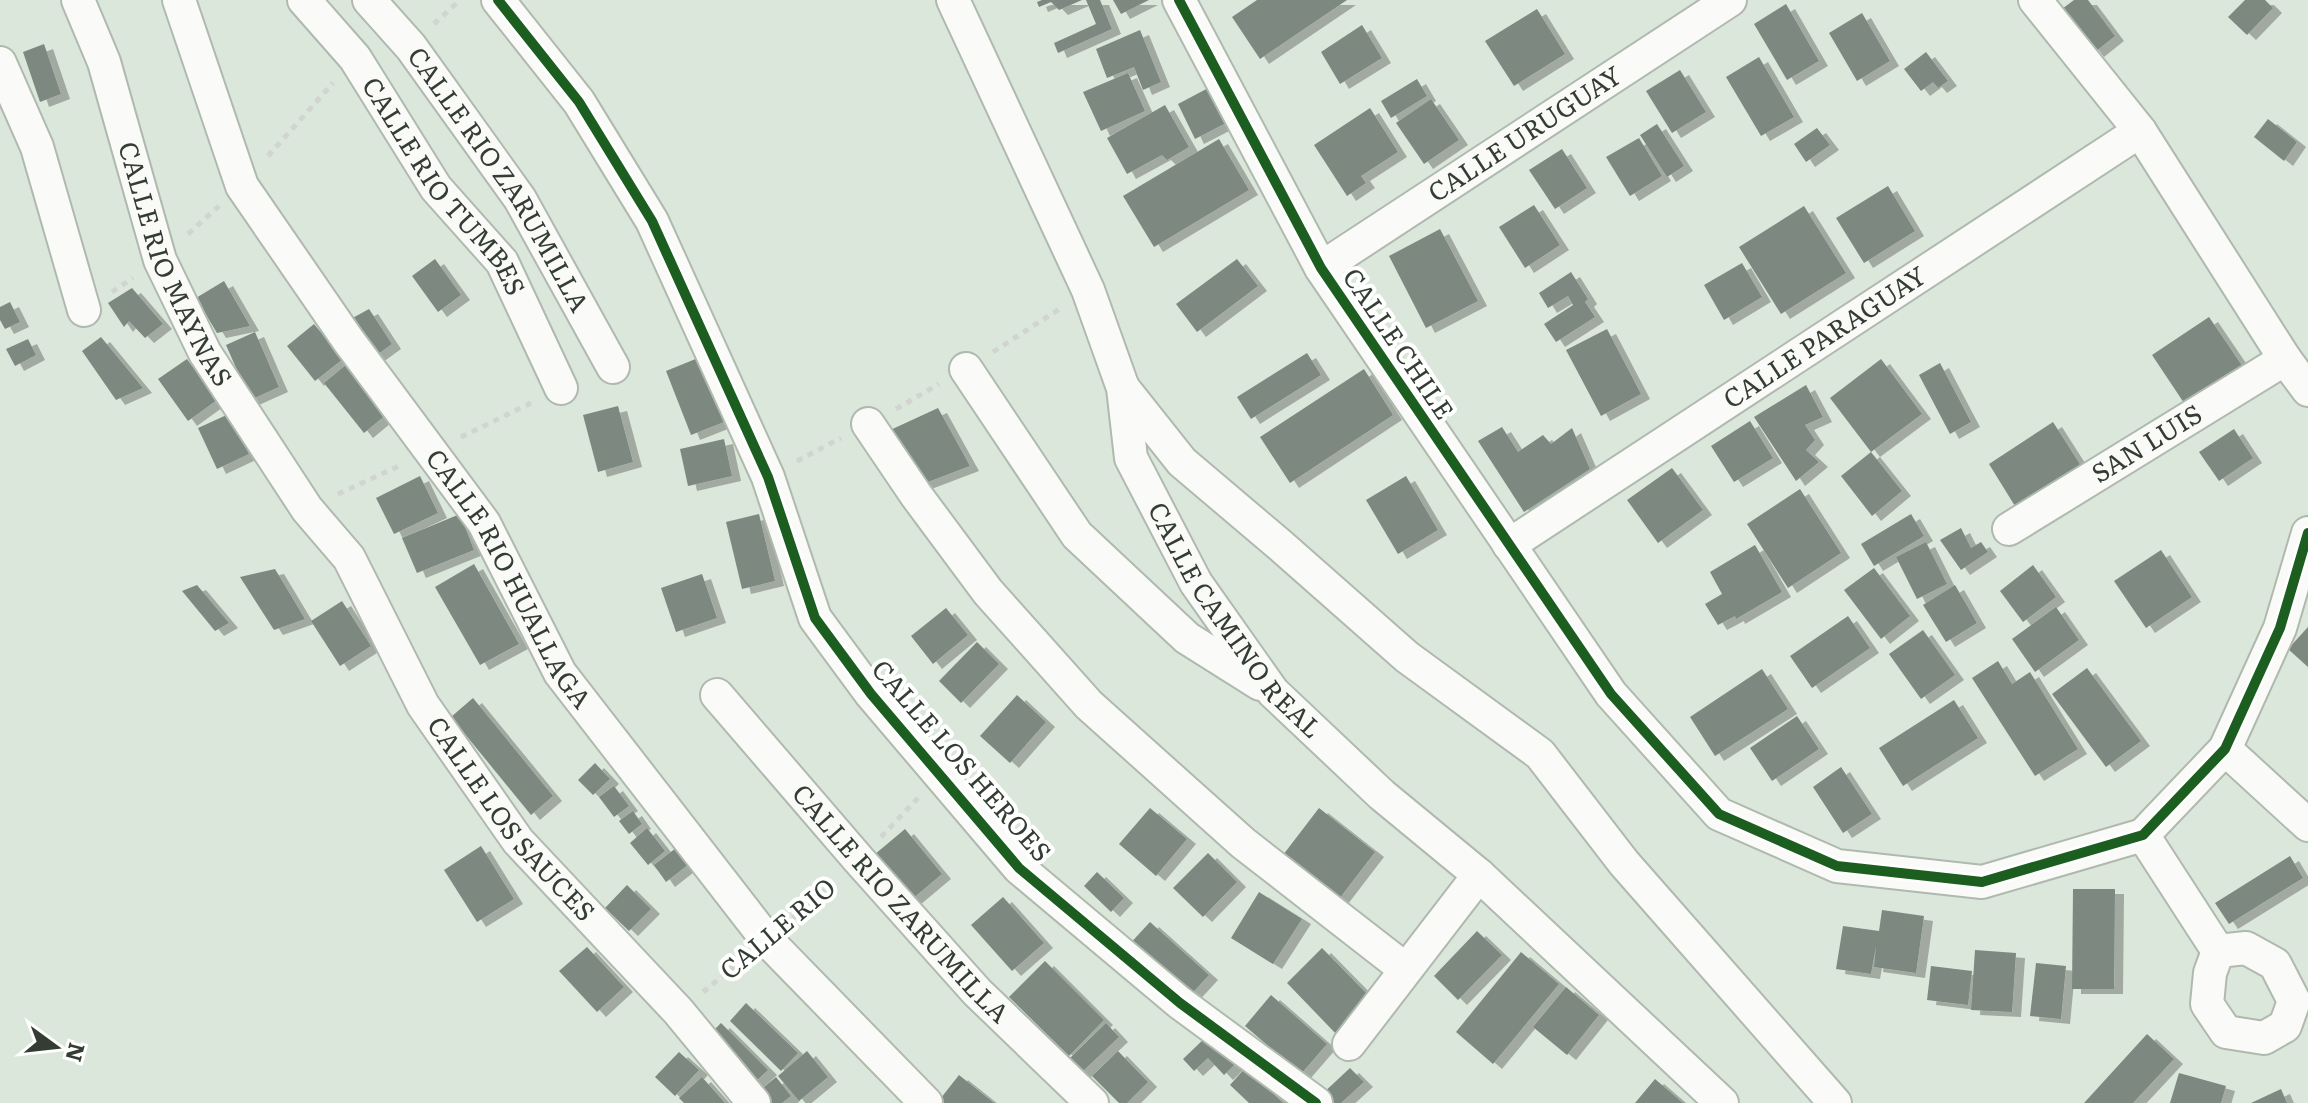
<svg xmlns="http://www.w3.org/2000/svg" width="2308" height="1103" viewBox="0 0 2308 1103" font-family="Literata,serif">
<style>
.building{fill:#7d8880;filter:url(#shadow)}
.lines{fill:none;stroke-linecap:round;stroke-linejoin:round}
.street-casing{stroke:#b0b9ae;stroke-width:36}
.path{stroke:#d1d4d0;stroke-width:5;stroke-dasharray:6 6;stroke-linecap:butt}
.street{stroke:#fafbf9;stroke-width:32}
.cycleway-casing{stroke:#fff;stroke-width:15}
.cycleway{stroke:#1b5e20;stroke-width:10}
.labels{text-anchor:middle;stroke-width:8;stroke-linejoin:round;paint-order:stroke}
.street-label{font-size:26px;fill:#343d33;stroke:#fff}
</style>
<defs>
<filter id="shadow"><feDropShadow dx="9" dy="5" stdDeviation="0" flood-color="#0004"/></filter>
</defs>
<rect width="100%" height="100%" fill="#dbe7da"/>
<!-- building -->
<g class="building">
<polygon points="1042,0 1082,0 1059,10 1051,2 1039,7 1037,2"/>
<polygon points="1086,0 1100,0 1112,29 1058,53 1054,43 1096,24"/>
<polygon points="1113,0 1149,0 1121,14"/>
<polygon points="1257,0 1347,0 1260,59 1232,17"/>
<polygon points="2074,0 2088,0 2115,36 2095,52 2062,9"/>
<polygon points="2245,0 2265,0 2273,8 2247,35 2228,17"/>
<polygon points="1786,4 1819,61 1787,80 1754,24"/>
<polygon points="1537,9 1565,54 1514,86 1485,41"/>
<polygon points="1862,13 1890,61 1857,81 1829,33"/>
<polygon points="1362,25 1382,58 1340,84 1321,52"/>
<polygon points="1140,30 1161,82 1143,90 1134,67 1107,78 1096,49"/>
<polygon points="44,44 61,94 40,102 23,52"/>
<polygon points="1926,52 1948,81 1938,88 1933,82 1921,91 1904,69"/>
<polygon points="1759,57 1794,117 1761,136 1726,77"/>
<polygon points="1680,70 1706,112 1672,133 1646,91"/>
<polygon points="1128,73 1145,111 1101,131 1083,92"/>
<polygon points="1417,79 1427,96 1391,118 1381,101"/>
<polygon points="1212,86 1230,121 1195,139 1178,104"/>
<polygon points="1431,99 1459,140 1424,164 1396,123"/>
<polygon points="1165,105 1189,147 1167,160 1162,155 1127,174 1107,138"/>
<polygon points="1370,108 1398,152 1361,176 1366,183 1347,196 1314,145"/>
<polygon points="2268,119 2297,142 2284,161 2254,137"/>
<polygon points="1657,124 1684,166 1667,177 1640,135"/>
<polygon points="1817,128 1830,145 1806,162 1794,144"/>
<polygon points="1639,138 1662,176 1630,196 1606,157"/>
<polygon points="1219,139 1249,190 1154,247 1123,196"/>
<polygon points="1562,149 1587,188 1555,209 1529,170"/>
<polygon points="1888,186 1915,231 1864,263 1836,218"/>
<polygon points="1534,205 1560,245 1525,268 1499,227"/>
<polygon points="1804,206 1846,273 1781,314 1739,247"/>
<polygon points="1440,229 1478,301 1426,328 1389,256"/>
<polygon points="435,259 461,295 438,312 412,276"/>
<polygon points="1237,259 1258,286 1197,332 1176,304"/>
<polygon points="1742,263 1762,297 1724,320 1704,285"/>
<polygon points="1571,272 1588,299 1585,302 1595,317 1556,342 1544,324 1573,305 1568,296 1548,308 1539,293"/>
<polygon points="224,281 250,326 217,333 196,298"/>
<polygon points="132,288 163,324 145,338 129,321 124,327 108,303"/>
<polygon points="10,302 20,322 5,329 0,320 0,307"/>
<polygon points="369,309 392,344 370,360 349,320"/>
<polygon points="2209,317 2243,367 2186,406 2152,355"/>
<polygon points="314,324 343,359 315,381 287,346"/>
<polygon points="1607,329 1641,394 1601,416 1566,350"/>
<polygon points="255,332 279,387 250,400 226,345"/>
<polygon points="101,337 143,388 116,400 82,351"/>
<polygon points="28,339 36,355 15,366 6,349"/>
<polygon points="1307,353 1321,375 1251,419 1237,397"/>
<polygon points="698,358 724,422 691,435 666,371"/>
<polygon points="187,359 217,400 188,421 158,379"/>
<polygon points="353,359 393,409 364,433 324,383"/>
<polygon points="1881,359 1922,414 1871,452 1830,398"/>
<polygon points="1940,363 1971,422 1950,434 1919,375"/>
<polygon points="1364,369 1393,415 1290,483 1260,437"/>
<polygon points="1806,385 1823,417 1805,425 1815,440 1806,450 1819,462 1796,481 1754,417"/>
<polygon points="618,406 633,462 598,472 583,415"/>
<polygon points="938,408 970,466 912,488 886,432"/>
<polygon points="231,413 249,454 217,469 198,428"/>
<polygon points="1750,421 1773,458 1734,482 1711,446"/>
<polygon points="2053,422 2083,469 2018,511 1989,464"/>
<polygon points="1502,427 1518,452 1543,435 1551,444 1572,428 1590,469 1524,512 1478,441"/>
<polygon points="2234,429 2253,458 2219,481 2199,452"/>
<polygon points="724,439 732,476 688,486 680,449"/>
<polygon points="1871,452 1902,491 1872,516 1841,476"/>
<polygon points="1672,468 1703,510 1658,543 1627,500"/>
<polygon points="420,476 438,513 394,534 376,498"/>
<polygon points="1406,476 1438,530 1398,554 1366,500"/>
<polygon points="1800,489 1841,553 1788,588 1747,524"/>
<polygon points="460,514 474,550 417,573 402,538"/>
<polygon points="759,514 775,581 742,589 726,522"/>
<polygon points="1911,514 1924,536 1874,566 1861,544"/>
<polygon points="1961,528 1971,548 1981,542 1988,552 1961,570 1940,540"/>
<polygon points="1926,542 1947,584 1917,599 1896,557"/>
<polygon points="1755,545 1782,592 1736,619 1735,616 1718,625 1705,604 1722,594 1710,572"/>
<polygon points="2161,550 2192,597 2146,628 2114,581"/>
<polygon points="474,564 519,644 480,665 435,587"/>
<polygon points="2033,565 2056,597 2023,622 2000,591"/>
<polygon points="1874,568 1910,616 1881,639 1844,590"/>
<polygon points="275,569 305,619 274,630 240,577"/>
<polygon points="702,574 717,618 676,632 661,588"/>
<polygon points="197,585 229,623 215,631 182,591"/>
<polygon points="1955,585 1977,623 1946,642 1923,605"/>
<polygon points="342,601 371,646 340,666 311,621"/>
<polygon points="2056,607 2079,640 2035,672 2012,639"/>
<polygon points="946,608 968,635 933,664 911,636"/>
<polygon points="1848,616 1870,648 1812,688 1790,656"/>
<polygon points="2308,627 2308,667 2288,649"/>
<polygon points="1923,630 1955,675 1921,699 1889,654"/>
<polygon points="977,642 999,664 961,703 939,681"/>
<polygon points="1998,661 2012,684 2030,672 2078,749 2035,776 1972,678"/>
<polygon points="2087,668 2141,741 2106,767 2052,694"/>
<polygon points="1762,669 1788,709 1715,756 1690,717"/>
<polygon points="1017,695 1046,722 1010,763 980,736"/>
<polygon points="473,698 553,796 531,815 451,717"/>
<polygon points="1954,700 1978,738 1903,786 1879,748"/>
<polygon points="1797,716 1819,749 1772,781 1750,748"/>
<polygon points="595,763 610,779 593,795 578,780"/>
<polygon points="1841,767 1872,814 1843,833 1813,787"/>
<polygon points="614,786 629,806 614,817 599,797"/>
<polygon points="1150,808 1187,839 1156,876 1119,844"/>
<polygon points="1319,808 1375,852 1339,899 1283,855"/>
<polygon points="633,811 642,824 629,834 619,821"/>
<polygon points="647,828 665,851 648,865 630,843"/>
<polygon points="905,829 942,874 911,900 874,855"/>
<polygon points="481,846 514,899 477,922 444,870"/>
<polygon points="676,848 689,864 666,882 654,865"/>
<polygon points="1208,853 1237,882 1203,917 1173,888"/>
<polygon points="2290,856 2303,878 2229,924 2215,903"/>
<polygon points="1097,872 1124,898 1111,912 1084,886"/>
<polygon points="627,885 651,909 629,931 605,908"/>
<polygon points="2073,889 2115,889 2114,989 2072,989"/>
<polygon points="1259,892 1302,919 1273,964 1231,938"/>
<polygon points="1003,897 1044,943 1012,971 971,925"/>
<polygon points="1882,910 1924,916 1916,973 1874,967 1876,946 1871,974 1836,969 1843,926 1879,931"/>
<polygon points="1150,922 1209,975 1185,1001 1126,948"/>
<polygon points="1477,931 1502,955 1458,1000 1434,976"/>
<polygon points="587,947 624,987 597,1012 559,971"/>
<polygon points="1322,948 1375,1002 1339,1037 1287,983"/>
<polygon points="1975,950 2016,953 2012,1012 1971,1010"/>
<polygon points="1521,952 1559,984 1493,1064 1456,1032"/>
<polygon points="1045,961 1104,1020 1069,1056 1009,997"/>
<polygon points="2036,963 2066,966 2061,1019 2030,1016"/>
<polygon points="1931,966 1972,971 1968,1005 1927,1000"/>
<polygon points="1566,987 1599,1015 1567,1055 1533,1027"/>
<polygon points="1271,995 1327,1044 1301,1074 1245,1026"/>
<polygon points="746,1003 798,1053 781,1071 730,1021"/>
<polygon points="721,1023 768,1070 751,1086 705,1039"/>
<polygon points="1106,1023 1119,1037 1081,1073 1068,1060"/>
<polygon points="2147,1034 2174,1059 2133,1103 2084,1103"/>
<polygon points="1208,1035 1235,1064 1224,1075 1208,1058 1194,1071 1183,1059"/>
<polygon points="807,1051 828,1077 799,1101 778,1076"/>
<polygon points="1118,1051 1148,1082 1127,1103 1119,1103 1092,1076"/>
<polygon points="679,1052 699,1070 675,1096 655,1077"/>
<polygon points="1246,1067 1283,1103 1249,1103 1230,1085"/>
<polygon points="1350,1068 1364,1082 1341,1103 1327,1103 1320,1096"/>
<polygon points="2179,1073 2226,1086 2221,1103 2170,1103"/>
<polygon points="959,1075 994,1103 937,1103"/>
<polygon points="702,1077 725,1103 684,1103 679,1098"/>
<polygon points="776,1077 791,1096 782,1103 757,1103 752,1097"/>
<polygon points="1655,1079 1683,1103 1635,1103"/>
<polygon points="2281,1089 2287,1103 2251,1103"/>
</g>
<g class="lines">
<!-- street casing -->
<g class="street-casing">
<g id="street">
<path id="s1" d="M 78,0 L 104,62 L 160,260 L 205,353 L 307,509 L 349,558 L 423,705 L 518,841 L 678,1011 L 754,1103"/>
<path id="s2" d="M 179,0 L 242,186 L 348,340 L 484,523 L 560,673 L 767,940 L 926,1103"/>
<path id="s3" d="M 304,0 L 355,58 L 436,188 L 502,262 L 561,388"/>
<path id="s4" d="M 369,0 L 411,47 L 520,199 L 613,367"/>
<polyline points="498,0 579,102 652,221 768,477 815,618 871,694 1019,868 1180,1003 1316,1103"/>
<path id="s5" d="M 953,0 L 1088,290 L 1123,388 L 1131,458 L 1196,583 L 1273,692 L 1382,795 L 1479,875 L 1722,1103"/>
<polyline points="1179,0 1321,268 1611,694 1719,814 1837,866 1982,882 2143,835 2225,749 2280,628 2308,533"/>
<polyline points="2035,0 2140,131 2285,359 2308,390"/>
<polyline points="0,63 37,147 84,310"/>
<path id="s6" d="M 1321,268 L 1730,0"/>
<polyline points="966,369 1077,535 1187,638 1260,684"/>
<polyline points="1124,389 1182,462 1280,545 1407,657 1540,754 1624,863 1835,1103"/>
<polyline points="868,424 916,495 988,592 1089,705 1243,843 1405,969"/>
<path id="s7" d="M 2009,529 L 2285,359"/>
<path id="s8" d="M 1509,545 L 2140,131"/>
<path id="s9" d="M 717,695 L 859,860 L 977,992 L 1092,1103"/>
<polyline points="2225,749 2308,825"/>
<polyline points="2143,835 2218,951 2210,973 2207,1004 2226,1032 2264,1038 2285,1026 2294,1001 2275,964 2246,948 2218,951"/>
<polyline points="1349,1044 1479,875"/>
</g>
</g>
<!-- path -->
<g class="path">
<polyline points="434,24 460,0"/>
<polyline points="268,156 333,83"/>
<polyline points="188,234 219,206"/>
<polyline points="112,292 133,278"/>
<polyline points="993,352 1061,308"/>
<polyline points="896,409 939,384"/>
<polyline points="461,437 531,403"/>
<polyline points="797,461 841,438"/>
<polyline points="338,494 401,465"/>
<polyline points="881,837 918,798"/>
<polyline points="793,918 836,880"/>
<polyline points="703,992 742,960"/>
</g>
<!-- street -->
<use href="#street" class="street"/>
<!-- cycleway casing -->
<g class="cycleway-casing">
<g id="cycleway">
<polyline points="498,0 579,102 652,221 768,477 815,618 871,694 1019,868 1180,1003 1316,1103"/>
<polyline points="1179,0 1321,268 1611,694 1719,814 1837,866 1982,882 2143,835 2225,749 2280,628 2308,533"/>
</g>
</g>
<!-- cycleway -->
<use href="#cycleway" class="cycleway"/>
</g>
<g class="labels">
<!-- street labels -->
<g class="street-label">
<text dy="9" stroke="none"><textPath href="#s6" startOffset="244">CALLE URUGUAY</textPath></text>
<text dy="9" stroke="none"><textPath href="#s4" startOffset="222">CALLE RIO ZARUMILLA</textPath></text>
<text dy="9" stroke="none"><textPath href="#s3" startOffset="234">CALLE RIO TUMBES</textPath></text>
<text dy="9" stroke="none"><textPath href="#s1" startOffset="282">CALLE RIO MAYNAS</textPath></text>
<text dy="9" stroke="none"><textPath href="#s8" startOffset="378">CALLE PARAGUAY</textPath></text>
<text transform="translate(1398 344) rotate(56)" y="9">CALLE CHILE</text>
<text dy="9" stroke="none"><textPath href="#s7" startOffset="162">SAN LUIS</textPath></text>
<text dy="9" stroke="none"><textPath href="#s2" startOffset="672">CALLE RIO HUALLAGA</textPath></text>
<text dy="9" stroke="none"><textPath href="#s5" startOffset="688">CALLE CAMINO REAL</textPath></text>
<text transform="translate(961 761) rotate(49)" y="9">CALLE LOS HEROES</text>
<text dy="9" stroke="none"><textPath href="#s1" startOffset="936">CALLE LOS SAUCES</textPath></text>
<text dy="9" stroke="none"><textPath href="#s9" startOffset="278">CALLE RIO ZARUMILLA</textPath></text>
<text transform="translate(778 929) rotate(-40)" y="9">CALLE RIO</text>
</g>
</g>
<!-- north arrow -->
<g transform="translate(56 1047) rotate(105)" stroke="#ffffff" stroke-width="6" paint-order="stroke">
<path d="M0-6L14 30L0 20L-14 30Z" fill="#343d33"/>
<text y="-12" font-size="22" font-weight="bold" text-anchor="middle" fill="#343d33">N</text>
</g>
</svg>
